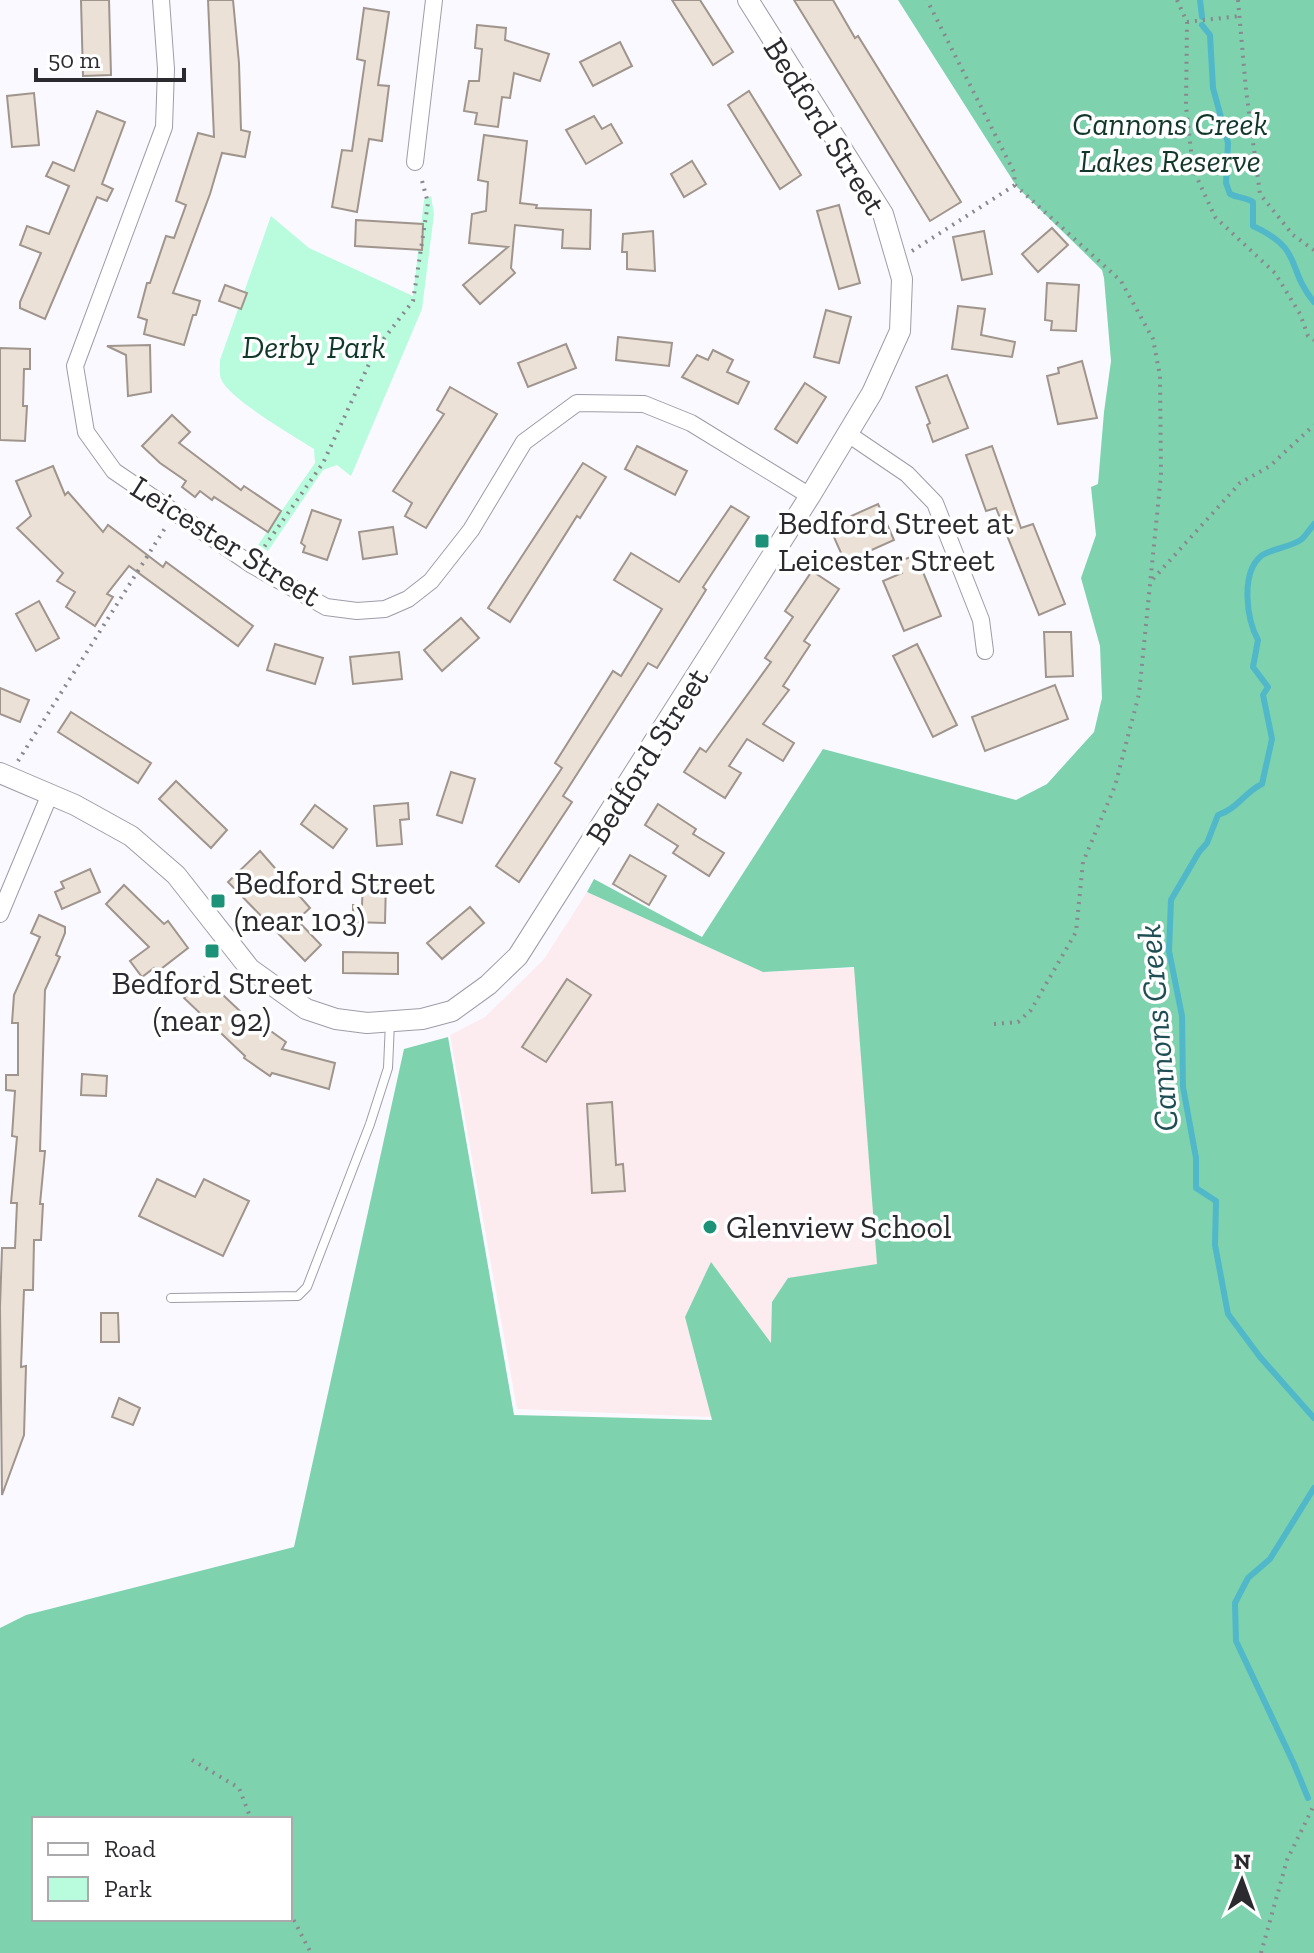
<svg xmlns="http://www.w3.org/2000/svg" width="1314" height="1953" viewBox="0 0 1314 1953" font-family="'Zilla Slab',serif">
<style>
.education{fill:#fcecf0}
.green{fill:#b8fcdd}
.forest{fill:#7ed2ae;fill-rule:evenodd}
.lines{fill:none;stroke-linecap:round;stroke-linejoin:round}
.stream{stroke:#50b8c9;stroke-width:6}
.building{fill:#ebe1d7;stroke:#9f958c;stroke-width:2}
.service-casing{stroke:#9f9ca8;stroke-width:10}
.minor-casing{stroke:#9f9ca8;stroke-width:18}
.tertiary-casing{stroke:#9f9ca8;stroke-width:22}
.path{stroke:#89888d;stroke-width:4;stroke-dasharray:2 6;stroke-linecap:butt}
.service{stroke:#fff;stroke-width:8}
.minor{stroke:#fff;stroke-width:16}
.tertiary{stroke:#fff;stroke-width:20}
.poi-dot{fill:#1c9378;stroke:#fff;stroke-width:3}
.labels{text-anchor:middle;stroke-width:7;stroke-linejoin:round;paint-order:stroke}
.park-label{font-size:32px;font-style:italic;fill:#123829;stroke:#fff}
.street-label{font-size:32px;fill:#2b2a2f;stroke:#fff}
.poi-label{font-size:32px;fill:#2b2a2f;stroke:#fff;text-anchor:start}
.water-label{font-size:34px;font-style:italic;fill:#204e55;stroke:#fff}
</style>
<rect width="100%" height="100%" fill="#faf9ff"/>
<!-- education -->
<polygon class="education" points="587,892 763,972 854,968 1012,1091 858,1363 709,1417 517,1409 450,1035 485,1017 544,959"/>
<!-- green -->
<path class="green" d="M 431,196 L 434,214 L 422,309 L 351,476 L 337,465 L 323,470 L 268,551 L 258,545 L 315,463 L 314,449 C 294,436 229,399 221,379 C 219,373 220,367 220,360 L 271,216 L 309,248 L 413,296 L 424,200 Z"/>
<!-- forest -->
<path class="forest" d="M 898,0 L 1314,0 L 1314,1953 L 0,1953 L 0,1628 L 26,1615 L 294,1547 L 404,1049 L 448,1037 L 514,1415 L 712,1420 L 685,1317 L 711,1262 L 771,1343 L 772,1302 L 788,1278 L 877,1264 L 854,967 L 763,972 L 587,892 L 594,879 L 702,937 L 823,749 L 1016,800 L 1047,784 L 1094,732 L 1102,698 L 1100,646 L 1081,578 L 1096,535 L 1091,487 L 1098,484 L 1104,412 L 1111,361 L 1104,278 L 1102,270 L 1017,187 ZM 34,1819 L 290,1819 L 290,1919 L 34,1919 Z"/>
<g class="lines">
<!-- stream -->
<g class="stream">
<polyline points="1200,0 1202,17"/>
<path d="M 1202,25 L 1210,35 L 1213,88 L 1228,143 L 1226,183 L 1230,194 C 1238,198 1245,197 1253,202 L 1253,226 C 1305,250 1285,267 1314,302"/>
<path d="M 1314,524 C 1310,529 1306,535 1302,539 C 1292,547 1270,549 1261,556 C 1240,574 1247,620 1258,640 L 1253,667 L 1268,687 L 1263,695 L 1272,739 L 1262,784 C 1245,792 1237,809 1218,815 L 1207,843 L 1199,852 L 1171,900 L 1169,951 L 1182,1016 L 1183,1087 L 1196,1158 L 1196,1188 L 1216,1201 L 1215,1245 L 1228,1314 L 1260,1357 L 1314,1418"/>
<polyline points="1308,1798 1294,1764 1236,1641 1235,1603 1248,1578 1270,1559 1314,1488"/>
</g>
</g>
<!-- building -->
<g class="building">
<polygon points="81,0 109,0 111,75 83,76"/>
<polygon points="208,0 233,0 239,63 241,130 250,132 245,157 222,153 210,194 173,293 200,301 196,315 193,315 184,345 144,334 147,320 138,317 147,283 150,283 166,236 174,238 186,205 176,201 198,133 214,137"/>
<polygon points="672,0 700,0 733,52 713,65"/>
<polygon points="794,0 833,0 855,38 858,36 961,202 930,221"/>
<polygon points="364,8 389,12 378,85 389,86 382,141 369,139 357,212 332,207 342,150 352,151 365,61 357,59"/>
<polygon points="477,25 506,28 505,40 549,54 540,81 514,73 510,98 502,97 498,127 475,124 477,113 464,111 469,81 479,81 482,49 475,48"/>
<polygon points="620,42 632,66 593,86 580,62"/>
<polygon points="749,91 801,175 780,189 728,105"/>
<polygon points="34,93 39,145 12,147 7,96"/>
<polygon points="97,111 125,122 102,184 113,189 107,201 97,197 45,319 20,308 20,302 41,253 20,245 27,226 49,234 69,186 46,176 53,162 74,171"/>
<polygon points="594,116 602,129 611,124 622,143 586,164 566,130"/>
<polygon points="484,135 527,141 520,203 537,205 536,208 591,210 590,249 562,248 563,230 515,225 511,268 515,273 480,304 463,285 508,247 469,243 472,214 486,211 488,182 478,180"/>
<polygon points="692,161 706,184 684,197 671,174"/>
<polygon points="839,205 860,283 839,289 817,211"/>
<polygon points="356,220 423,224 422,250 355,246"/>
<polygon points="1052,228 1068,245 1038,272 1022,254"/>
<polygon points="653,231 655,271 627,269 627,252 622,252 623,234"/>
<polygon points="984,231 992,274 962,280 953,237"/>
<polygon points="1047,283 1079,285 1076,331 1051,330 1052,321 1045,320"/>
<polygon points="225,285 247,293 241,309 219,301"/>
<polygon points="958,306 985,309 981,335 1015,342 1012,357 952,349"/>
<polygon points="826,310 851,317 839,363 814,357"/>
<polygon points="618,337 672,343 669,366 616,360"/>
<polygon points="566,344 576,368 528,387 518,363"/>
<polygon points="150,345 151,392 128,396 126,355 107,346"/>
<polygon points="0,348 30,349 30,369 24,369 23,406 27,406 25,441 0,440"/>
<polygon points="713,350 733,360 727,372 749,382 738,404 682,377 697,355 708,360"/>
<polygon points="1082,361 1097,418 1058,424 1047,376 1059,373 1058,368"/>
<polygon points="947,375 968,428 933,442 927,425 930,423 916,387"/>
<polygon points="805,383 826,397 797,443 775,429"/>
<polygon points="450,387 497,414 426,528 405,516 412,503 393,491 444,414 437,410"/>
<polygon points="172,415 190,432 179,443 241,490 244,486 281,511 268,532 214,497 212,500 200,491 195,497 182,487 186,481 160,463 142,446"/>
<polygon points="637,446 687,471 675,495 625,469"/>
<polygon points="992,446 1021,528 1033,524 1065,604 1039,615 996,508 986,511 966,455"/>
<polygon points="583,463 606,477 580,518 577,516 510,622 488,608"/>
<polygon points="53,466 65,495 68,492 103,532 108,525 163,567 166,562 253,626 238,646 129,566 107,594 113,597 95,626 66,607 75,592 57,581 63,573 17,528 31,516 16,481"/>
<polygon points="878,504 894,540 845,562 829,526"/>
<polygon points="731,506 749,517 703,587 706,590 657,668 648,663 563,796 572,802 519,882 496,866 562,768 555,763 613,671 621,676 662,609 614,580 631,553 679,582"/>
<polygon points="312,510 341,520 327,560 303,552 305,546 301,543"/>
<polygon points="393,527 397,554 363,559 359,532"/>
<polygon points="916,555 941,616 904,631 883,581 902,573 897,562"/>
<polygon points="812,571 839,589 804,641 810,645 783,686 789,690 763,724 794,743 783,761 747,739 729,766 741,773 725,798 684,772 700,748 706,752 771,662 765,658 793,617 785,611"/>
<polygon points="39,601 59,638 36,651 16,614"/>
<polygon points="461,618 479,638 442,671 424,650"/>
<polygon points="1044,632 1071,632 1073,676 1046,677"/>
<polygon points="275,644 323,658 315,684 267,670"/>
<polygon points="917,644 957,725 933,737 893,656"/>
<polygon points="399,652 402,679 353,684 350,657"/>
<polygon points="1055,685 1068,719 985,751 972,717"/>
<polygon points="0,688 29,700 20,722 0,714"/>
<polygon points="71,712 151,763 138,783 58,732"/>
<polygon points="451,772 475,779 462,823 437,815"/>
<polygon points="176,781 227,830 211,848 159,799"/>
<polygon points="408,803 409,819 400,820 402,844 377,846 374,806"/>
<polygon points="658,804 696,829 693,834 724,853 709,876 673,853 678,846 645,825"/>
<polygon points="315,805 347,829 333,848 301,824"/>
<polygon points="260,851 310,908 297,920 321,945 305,961 228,882"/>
<polygon points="630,855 666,876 649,905 613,884"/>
<polygon points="90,869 100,892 62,909 55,892 64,888 61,882"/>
<polygon points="363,881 386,881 385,923 353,922 353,905 362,905"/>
<polygon points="124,885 164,924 168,921 188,948 157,972 154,968 142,977 130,961 149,947 106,904"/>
<polygon points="470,907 484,923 442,959 427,943"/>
<polygon points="39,915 65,927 65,933 56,955 60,957 45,990 40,1151 45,1151 40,1204 43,1204 41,1240 34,1240 33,1290 24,1290 21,1367 26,1366 24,1435 2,1495 0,1307 2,1248 15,1248 17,1203 11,1203 17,1137 12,1136 15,1091 6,1090 6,1075 18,1075 18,1023 12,1023 14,995 40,937 31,933"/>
<polygon points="343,952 398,953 398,974 343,973"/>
<polygon points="204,977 262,1032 265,1027 286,1042 282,1049 335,1063 329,1089 272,1073 270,1076 244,1058 245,1056 184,998"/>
<polygon points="567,979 591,995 546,1062 522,1047"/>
<polygon points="82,1074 107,1076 106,1096 81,1095"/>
<polygon points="612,1102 616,1165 623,1164 625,1191 592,1193 587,1104"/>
<polygon points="157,1179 195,1197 204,1179 249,1201 223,1256 139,1216"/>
<polygon points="101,1313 118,1313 119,1342 101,1342"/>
<polygon points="119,1398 140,1408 133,1425 112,1417"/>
</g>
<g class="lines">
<!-- service casing -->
<g class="service-casing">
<polyline id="service" points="171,1298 298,1296 307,1287 370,1124 388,1068 390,1022"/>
</g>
<!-- minor casing -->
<g class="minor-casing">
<g id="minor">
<polyline points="161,0 166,69 164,127 75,366 86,432 114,471 252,565 326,607 357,611 385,609 408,599 431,581 471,530 524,442 577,403 644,404 691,423 810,496"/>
<polyline points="415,162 434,0"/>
<polyline points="848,434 907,474 935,503 981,620 985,651"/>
<polyline points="0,914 50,794"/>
</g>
</g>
<!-- tertiary casing -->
<g class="tertiary-casing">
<polyline id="tertiary" points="0,773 75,805 131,836 176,875 250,969 306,1009 336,1019 367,1023 422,1019 452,1011 488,985 518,956 810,496 872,393 900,331 902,279 883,214 748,0"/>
</g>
<!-- path -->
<g class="path">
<polyline points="1177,0 1187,22 1186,106 1193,169 1215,217 1275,273 1300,314 1308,336 1314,340"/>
<polyline points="1238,0 1246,90 1260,194 1293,235 1314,250"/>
<polyline points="1187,22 1240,16"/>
<polyline points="912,251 1015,185 1014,172 927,0"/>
<polyline points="260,553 323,463 376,349 413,301 428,203 421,177"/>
<polyline points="1153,579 1240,483 1270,466 1314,425"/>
<polyline points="18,761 167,525"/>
<polyline points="994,1024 1018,1022 1031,1010 1076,932 1083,862 1115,786 1139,694 1161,475 1160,376 1153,339 1121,281 1015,185"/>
<polyline points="192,1760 239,1788 251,1819"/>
<polyline points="290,1913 311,1953"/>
<polyline points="1261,1953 1287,1860 1314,1805"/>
</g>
<!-- service -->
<use href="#service" class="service"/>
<!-- minor -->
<use href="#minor" class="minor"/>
<!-- tertiary -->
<use href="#tertiary" class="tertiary"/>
</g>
<!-- markers -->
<g class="poi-dot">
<rect x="754" y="533" width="16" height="16" rx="4"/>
<rect x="210" y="893" width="16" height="16" rx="4"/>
<rect x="204" y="943" width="16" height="16" rx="4"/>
<circle cx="710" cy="1227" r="8"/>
</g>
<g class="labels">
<!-- park labels -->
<g class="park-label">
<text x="1170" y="135">Cannons Creek<tspan x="1170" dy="37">Lakes Reserve</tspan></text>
<text x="314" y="358">Derby Park</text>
</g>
<!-- street labels -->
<g class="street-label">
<text transform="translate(825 126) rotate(58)" y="11">Bedford Street</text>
<text transform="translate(226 541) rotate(32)" y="11">Leicester Street</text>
<text transform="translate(647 756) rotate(-58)" y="11">Bedford Street</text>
</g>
<!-- poi labels -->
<g class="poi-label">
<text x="778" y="534">Bedford Street at<tspan x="778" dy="37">Leicester Street</tspan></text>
<text x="234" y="894">Bedford Street<tspan x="234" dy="37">(near 103)</tspan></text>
<text x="212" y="994" text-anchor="middle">Bedford Street<tspan x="212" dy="37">(near 92)</tspan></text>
<text x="726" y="1238">Glenview School</text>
</g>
<!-- water labels -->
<g class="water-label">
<text transform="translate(1157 1028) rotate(-95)" y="12">Cannons Creek</text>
</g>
</g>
<!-- legend -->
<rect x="32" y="1817" width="260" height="104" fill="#ffffff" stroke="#aaaaac" stroke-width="2"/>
<rect x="48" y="1843" width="40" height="12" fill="#ffffff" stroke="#aaaaac" stroke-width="2"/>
<text x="104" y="1857" font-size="24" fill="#2b2a2f">Road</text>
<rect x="48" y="1877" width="40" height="24" fill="#b8fcdd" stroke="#aaaaac" stroke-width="2"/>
<text x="104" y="1897" font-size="24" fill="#2b2a2f">Park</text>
<!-- north arrow -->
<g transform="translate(1242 1881) rotate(1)" stroke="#ffffff" stroke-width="6" paint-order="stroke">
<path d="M0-6L14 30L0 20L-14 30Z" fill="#2b2a2f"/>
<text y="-12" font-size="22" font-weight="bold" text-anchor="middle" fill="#2b2a2f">N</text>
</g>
<!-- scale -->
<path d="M36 68v12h148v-12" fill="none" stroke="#2b2a2f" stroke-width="4"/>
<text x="48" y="68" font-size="24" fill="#2b2a2f" stroke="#ffffff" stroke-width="6" paint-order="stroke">50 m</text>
</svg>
